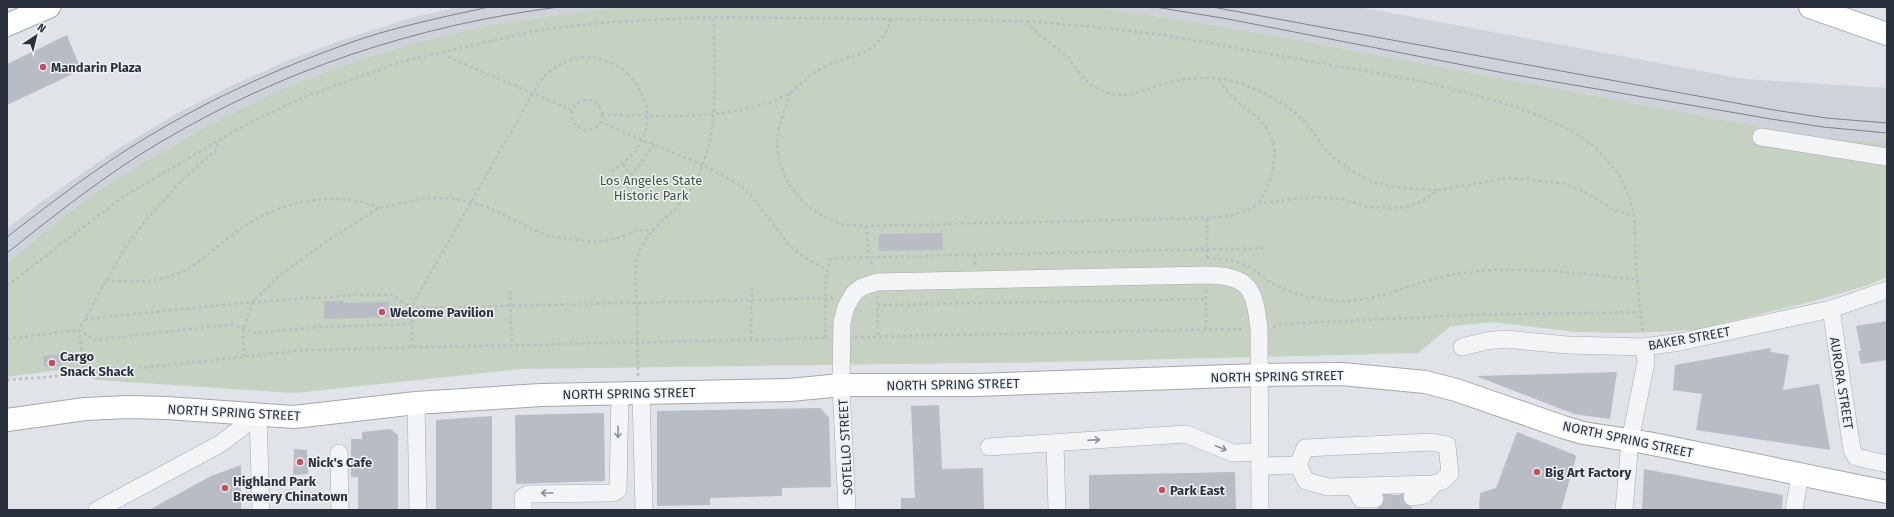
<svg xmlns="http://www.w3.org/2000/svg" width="1894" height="517" viewBox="0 0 1894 517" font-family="'Fira Sans',sans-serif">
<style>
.built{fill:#ced2d9}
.green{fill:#c6d1c2}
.building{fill:#b8bcc4}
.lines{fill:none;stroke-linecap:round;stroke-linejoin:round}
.minor-tunnel{stroke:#bcbfc6;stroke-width:17;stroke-dasharray:17 8;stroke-linecap:butt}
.minor-casing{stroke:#a6aab1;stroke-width:18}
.major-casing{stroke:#a1a7b2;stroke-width:24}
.path{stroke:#babdc2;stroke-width:2.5;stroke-dasharray:3 3;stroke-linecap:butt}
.minor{stroke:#f2f4f6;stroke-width:17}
.major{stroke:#fff;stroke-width:22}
.tram{stroke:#7b8390;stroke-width:1}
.path-bridge{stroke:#babdc2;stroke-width:2.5;stroke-dasharray:3 3;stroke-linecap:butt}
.oneway{stroke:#8e929a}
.poi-dot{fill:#c05161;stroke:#eff2f5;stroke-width:1.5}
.labels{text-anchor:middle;stroke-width:3;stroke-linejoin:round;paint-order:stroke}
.poi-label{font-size:13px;font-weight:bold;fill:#2a313d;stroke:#eff2f5;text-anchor:start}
.park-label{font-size:13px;fill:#3e5839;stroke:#eff2f5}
.street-label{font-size:13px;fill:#2a313d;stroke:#eff2f5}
</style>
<rect width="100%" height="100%" fill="#e0e3e8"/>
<!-- built -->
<g class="built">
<polygon points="459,7 646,7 538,17 463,31 386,51 316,76 244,107 176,143 136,167 105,186 74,209 7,263 7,229 37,205 116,150 176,114 231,86 291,59 339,41 414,17"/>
<polygon points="1088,7 1359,7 1744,79 1887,88 1887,143 1829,138 1777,130 1254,32 1183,20"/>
</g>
<!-- green -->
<path class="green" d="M 646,7 L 1090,7 L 1183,20 L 1254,32 L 1777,130 L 1829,138 L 1887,143 L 1887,277 L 1869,285 L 1810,302 L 1695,330 L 1633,333 L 1576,332 L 1494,322 L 1451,326 L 1418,353 L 1055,362 L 522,369 L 294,393 L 97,380 L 76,371 L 64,373 L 59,370 L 7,377 L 7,263 C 39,237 70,210 104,187 C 120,176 138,166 155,156 C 308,63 468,16 646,7 Z"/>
<!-- building -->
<g class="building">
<polygon points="67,35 81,70 7,105 7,64"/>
<polygon points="943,233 943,250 879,251 879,234"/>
<polygon points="324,301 343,301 344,303 389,302 391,317 324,319"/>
<polygon points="1887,321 1887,360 1861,364 1858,351 1861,351 1856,326"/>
<polygon points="1770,348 1771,352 1789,355 1783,390 1819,384 1830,450 1696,430 1702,394 1673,390 1675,365"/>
<polygon points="60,354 61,366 44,367 43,356"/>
<polygon points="1617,372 1610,419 1574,414 1476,376"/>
<polygon points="939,405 942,469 983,468 984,510 901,510 901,498 915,498 911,406"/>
<polygon points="820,408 829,417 831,487 782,488 782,496 710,498 710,505 657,506 657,411"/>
<polygon points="604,413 605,481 516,484 515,415"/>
<polygon points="492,416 492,509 436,510 436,420"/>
<polygon points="390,429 398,435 398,510 358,510 358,477 351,477 351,439 362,439 362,432"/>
<polygon points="1517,432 1575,455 1576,457 1561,510 1479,510 1480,493 1496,488"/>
<polygon points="294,449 307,450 308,474 293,475"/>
<polygon points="241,465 241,510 149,510 211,476"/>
<polygon points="1644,469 1783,495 1782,510 1642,510"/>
<polygon points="1235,472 1236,510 1089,510 1089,475"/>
<polygon points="1384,495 1402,495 1404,503 1412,507 1413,510 1376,510 1383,504"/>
</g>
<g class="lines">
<!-- minor-tunnel -->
<polyline class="minor-tunnel" points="1375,499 1412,497"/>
<!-- minor casing -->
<g class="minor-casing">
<g id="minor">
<polyline points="1761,137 1887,157"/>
<polyline points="1831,309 1852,450 1856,457 1887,464"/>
<polyline points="1462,347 1486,341 1505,339 1567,345 1644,347 1680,342 1831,309 1887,290"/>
<polyline points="641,393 644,510"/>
<polyline points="416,403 418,510"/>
<polyline points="258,415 261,510"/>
<polygon points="1431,442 1447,445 1450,474 1442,481 1434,484 1328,487 1306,481 1298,465 1305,448"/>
<polyline points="1055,443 1057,510"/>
<polyline points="989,447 1186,434 1233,453 1260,452"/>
<polyline points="339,453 340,510"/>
<polyline points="1260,466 1298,465"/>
<polyline points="1354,487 1361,499 1375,499"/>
<polyline points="1412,497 1424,495 1434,484"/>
<polyline points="97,510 220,444 258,415"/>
<polyline points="523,510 523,497 528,494 613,493 618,490 620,393"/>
<path d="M 847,510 L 841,385 L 842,322 L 846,307 L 854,293 L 862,287 L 877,282 L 1206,275 C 1250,276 1254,288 1259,328 L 1260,510"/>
<polyline points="1624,510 1630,441 1646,362 1644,347"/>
<polyline points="1794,510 1800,475"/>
</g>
</g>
<!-- major casing -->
<g class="major-casing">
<g id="major">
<polyline points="1810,7 1887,34"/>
<polyline points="7,25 49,7"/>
<polyline points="7,420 85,409 127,407 167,408 294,417 416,403 541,395 790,390 841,385 976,385 1259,375 1342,374 1425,382 1456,390 1563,427 1583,433 1648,443 1887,492"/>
</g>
</g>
<!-- path -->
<g class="path">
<path d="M 1027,21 C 1036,36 1053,43 1065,55 C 1075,65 1081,78 1093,86 C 1123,105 1143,88 1171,82 C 1191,77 1215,76 1235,82 C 1261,89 1285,103 1305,122 C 1313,131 1319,142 1327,151 C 1340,164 1358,176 1375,182 C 1395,190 1417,188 1438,190"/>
<polyline points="444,52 450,58 572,110"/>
<path d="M 1219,80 C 1225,88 1231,96 1239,103 C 1246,109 1255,114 1261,121 C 1284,145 1274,179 1258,204"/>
<path d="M 790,93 C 786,109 778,124 777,141 C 776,180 806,214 842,224 C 850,226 859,225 867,226 L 1207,218 L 1229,216 L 1248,210 L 1258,204 L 1297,198 L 1318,197 L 1342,199 L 1368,207 L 1390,208 L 1407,207 L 1423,201 L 1438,190 L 1508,178 L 1562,183 L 1581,190 L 1614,210 L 1634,215"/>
<circle cx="587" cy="115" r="15"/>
<path d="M 602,115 C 661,115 727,122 782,97 C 798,90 808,75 824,67 C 855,51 877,59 892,18"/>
<polyline points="600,122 703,165 740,185 753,198 790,246 804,257 827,270"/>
<polyline points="623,164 629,173 632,174 639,166 654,144"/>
<polyline points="867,226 868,257 874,268"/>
<polyline points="975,255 975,267"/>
<path d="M 1207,258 C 1223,259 1239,260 1253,269 C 1261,275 1269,282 1278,286 C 1296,295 1319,300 1339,301 C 1380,302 1417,280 1456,274 C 1516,264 1578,274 1637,279"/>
<polyline points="1207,258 1207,218"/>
<path d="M 106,280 C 125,282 145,283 164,278 C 195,271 215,246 240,229 C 277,202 336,189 379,208"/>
<polyline points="7,286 120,199 219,140 251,122 309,95 404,61 539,30 609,22 714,17 1027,21 1106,28 1170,36 1421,81 1500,102 1538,115 1566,128 1586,140 1599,151 1620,176 1630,199 1634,215 1637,279 1643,333"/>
<polyline points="1206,290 1206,329"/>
<polyline points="510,291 512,345"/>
<polyline points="877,296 878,336"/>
<polyline points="877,305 1205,299"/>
<polyline points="85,319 253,302 358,295 391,295 413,308 835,298"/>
<polyline points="1273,327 1285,324 1466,315 1640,312"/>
<polyline points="855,337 1244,329"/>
<polyline points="825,338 826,277 830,260 834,258 1264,248"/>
<polyline points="7,339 79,330 95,340 232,324 254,333 319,327 411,324"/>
<polyline points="751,339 752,286"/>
<path d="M 412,347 L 413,304 L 540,81 C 565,53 598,49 628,74"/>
<polyline points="244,357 243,329 253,302 279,276 331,238 379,208 427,198 449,198 471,202 487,207 548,236 593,242 611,240 641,230 652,230"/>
<polyline points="84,374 79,330 104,284 125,248 145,221 184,178 215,151 219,141"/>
<path d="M 638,376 C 638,353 637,330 637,306 C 636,289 633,269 639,252 C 649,227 674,214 689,192 C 723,142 713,75 714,17"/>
<polyline points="7,380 84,374 305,350 828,338"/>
</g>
<!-- minor -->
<use href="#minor" class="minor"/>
<!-- major -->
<use href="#major" class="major"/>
<!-- tram -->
<g class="tram">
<polyline points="1155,7 1228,19 1504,73 1771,119 1823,127 1887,133"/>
<polyline points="1212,7 1774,110 1826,118 1887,123"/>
<path d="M 7,237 C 51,203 96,168 144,139 C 213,97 287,64 364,38 C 404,25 448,16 489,7"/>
<path d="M 7,253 C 56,214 105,175 159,143 C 281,70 417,25 559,7"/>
</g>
<!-- path-bridge -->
<path class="path-bridge" d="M 611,171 C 652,148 659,108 628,74"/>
</g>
<!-- one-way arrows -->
<defs><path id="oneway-shaft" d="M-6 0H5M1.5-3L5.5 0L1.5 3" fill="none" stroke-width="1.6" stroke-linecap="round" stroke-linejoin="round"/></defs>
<g class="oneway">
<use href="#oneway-shaft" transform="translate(618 432) rotate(90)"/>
<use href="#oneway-shaft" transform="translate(1094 440) rotate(-4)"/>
<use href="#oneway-shaft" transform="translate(1221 448) rotate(21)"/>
<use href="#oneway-shaft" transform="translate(547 493) rotate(180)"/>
</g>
<!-- markers -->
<g class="poi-dot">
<circle cx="43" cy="67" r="4"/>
<circle cx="382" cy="312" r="4"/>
<circle cx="52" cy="363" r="4"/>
<circle cx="300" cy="462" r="4"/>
<circle cx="1537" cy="472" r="4"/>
<circle cx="225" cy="488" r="4"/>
<circle cx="1162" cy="490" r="4"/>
</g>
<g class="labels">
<!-- poi labels -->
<g class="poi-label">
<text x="51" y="72">Mandarin Plaza</text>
<text x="390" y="317">Welcome Pavilion</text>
<text x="60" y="361">Cargo<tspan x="60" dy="15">Snack Shack</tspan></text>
<text x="308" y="467">Nick's Cafe</text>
<text x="1545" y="477">Big Art Factory</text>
<text x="233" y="486">Highland Park<tspan x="233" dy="15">Brewery Chinatown</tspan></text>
<text x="1170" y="495">Park East</text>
</g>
<!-- park labels -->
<g class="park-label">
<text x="651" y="185">Los Angeles State<tspan x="651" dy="15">Historic Park</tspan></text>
</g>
<!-- street labels -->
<g class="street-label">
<text transform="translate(1689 338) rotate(-10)" y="5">BAKER STREET</text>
<text transform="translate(1277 376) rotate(-1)" y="5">NORTH SPRING STREET</text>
<text transform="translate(1842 383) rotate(81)" y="5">AURORA STREET</text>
<text transform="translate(953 384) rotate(-1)" y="5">NORTH SPRING STREET</text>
<text transform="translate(629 393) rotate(-1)" y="5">NORTH SPRING STREET</text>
<text transform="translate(234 412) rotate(3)" y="5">NORTH SPRING STREET</text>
<text transform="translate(1628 439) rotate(12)" y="5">NORTH SPRING STREET</text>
<text transform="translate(845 447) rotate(-93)" y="5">SOTELLO STREET</text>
</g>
</g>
<!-- border -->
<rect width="1894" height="517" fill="none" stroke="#2a313d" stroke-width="16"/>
<!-- north arrow -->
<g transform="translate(36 36) rotate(35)" stroke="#eff2f5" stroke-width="3" paint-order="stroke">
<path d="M0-3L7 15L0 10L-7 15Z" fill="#2a313d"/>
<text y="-6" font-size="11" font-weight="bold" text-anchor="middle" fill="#2a313d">N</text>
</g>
</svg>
